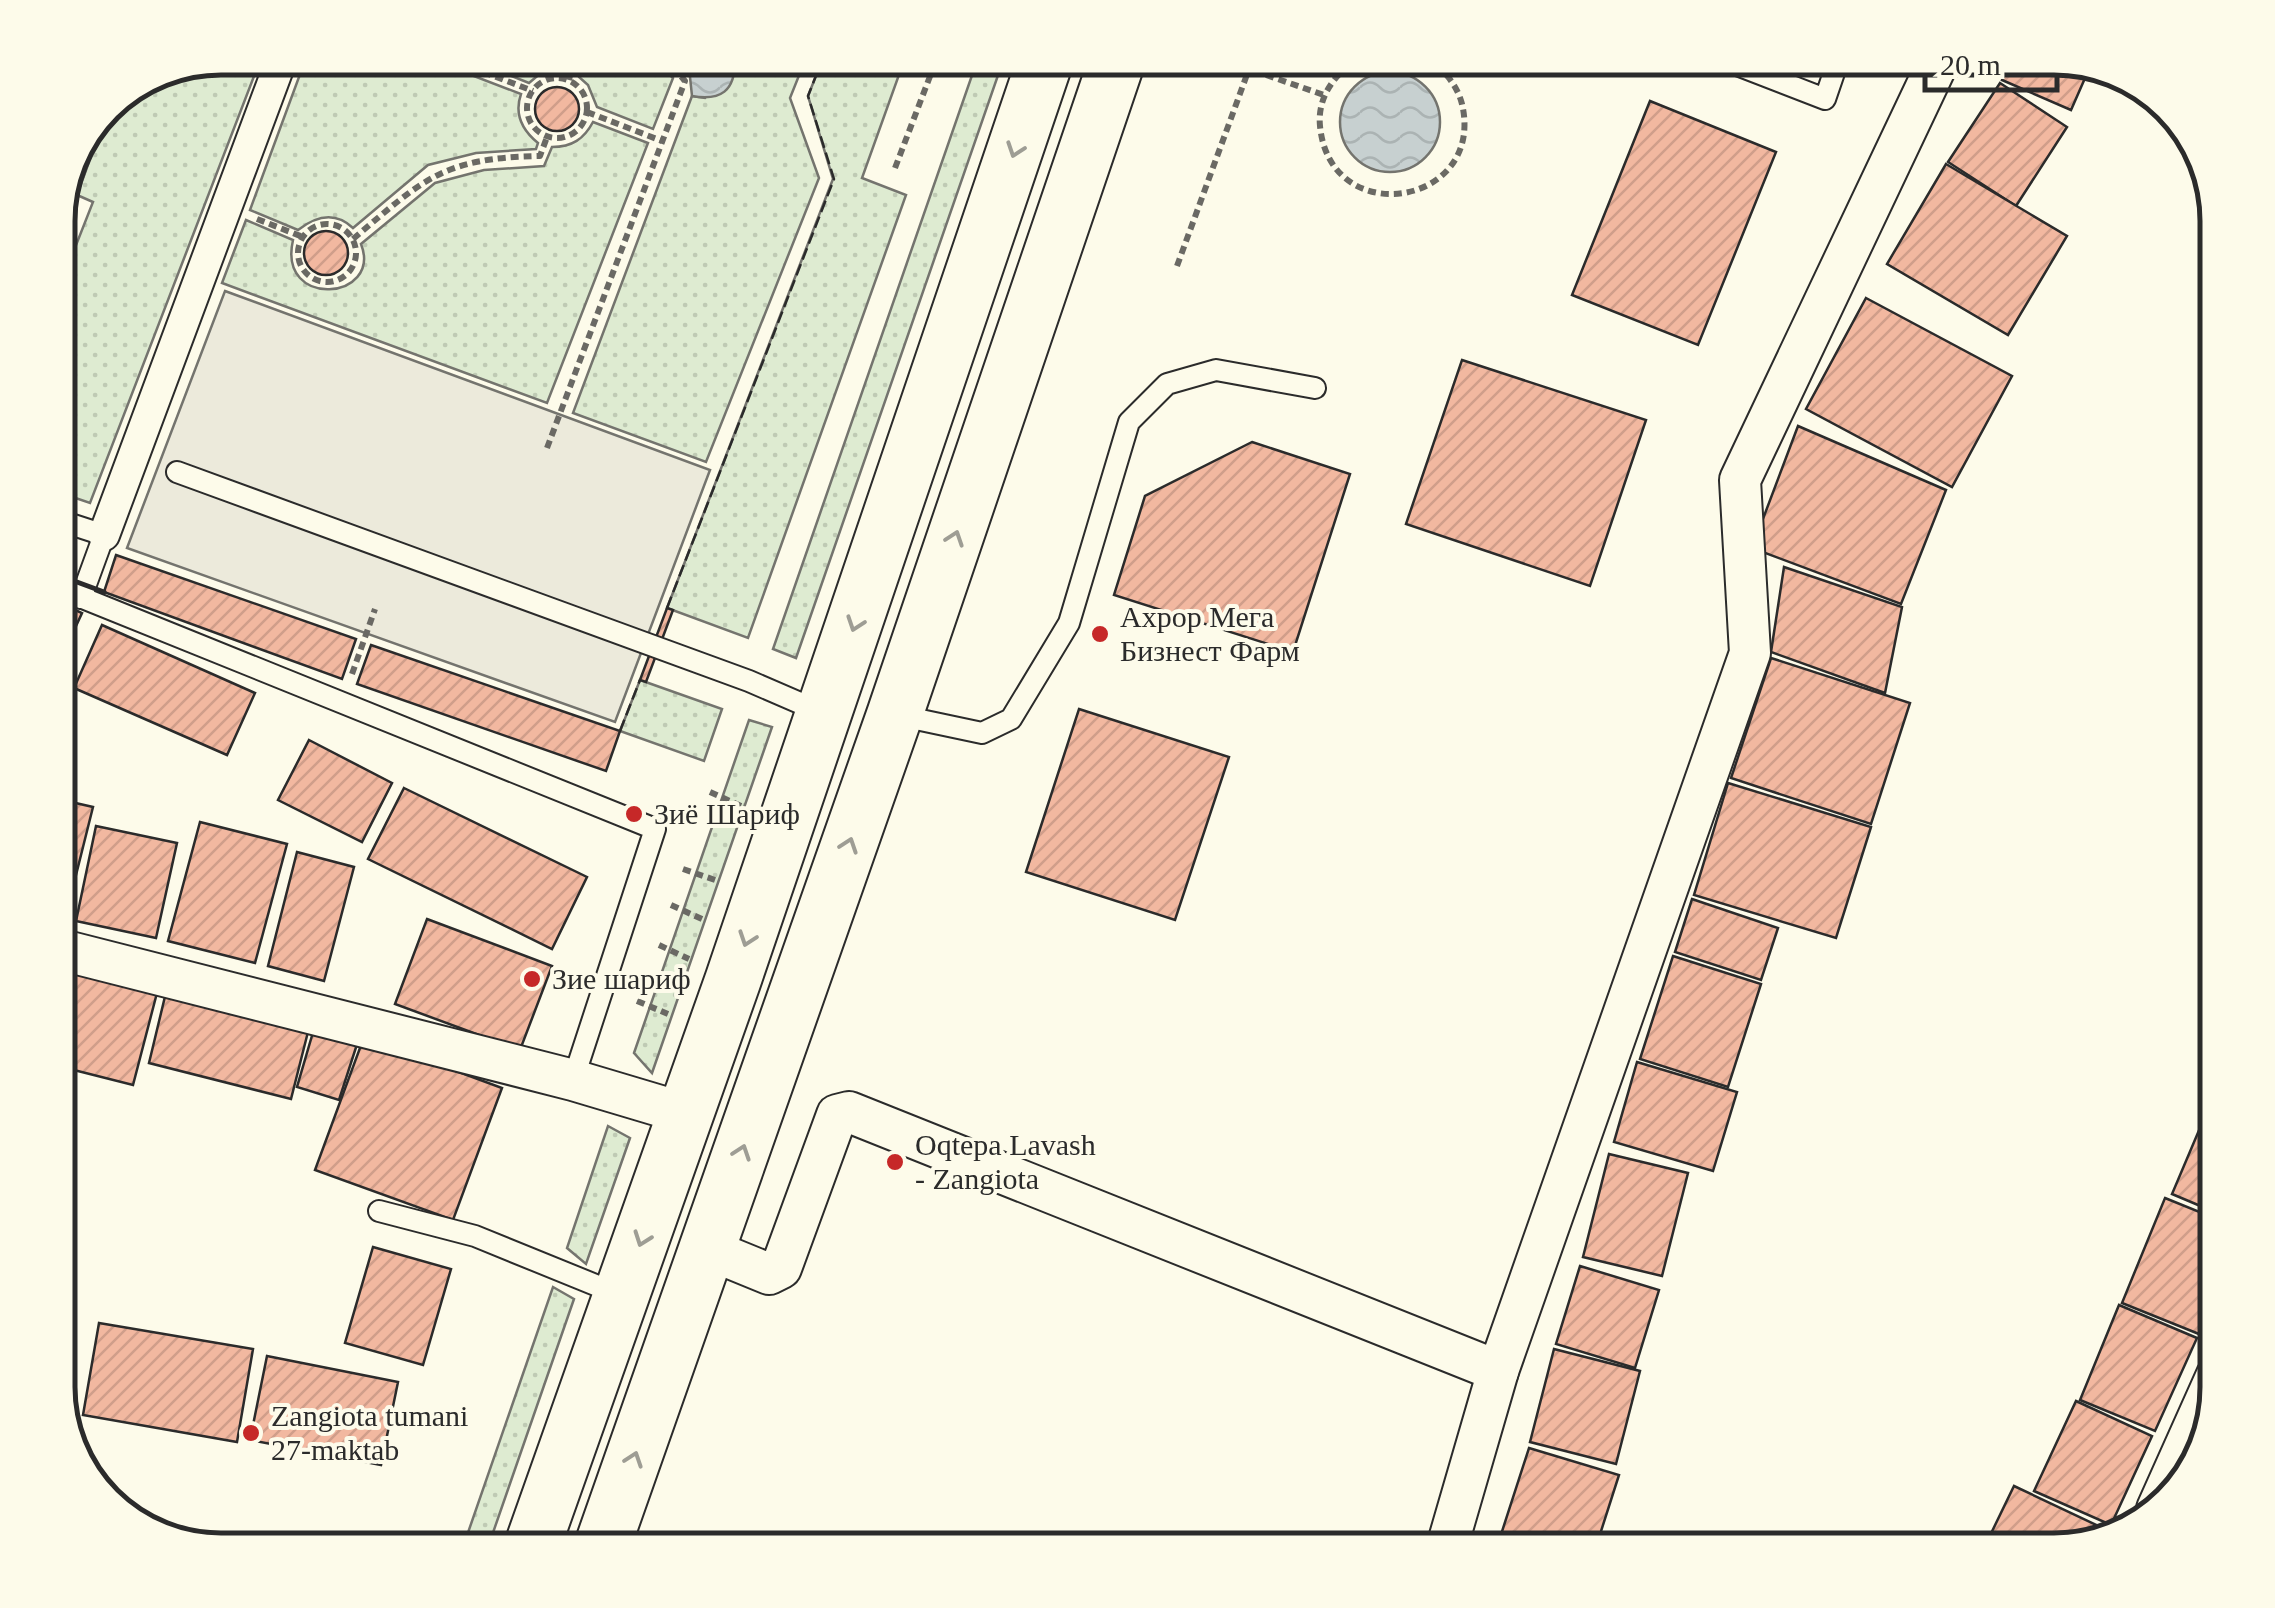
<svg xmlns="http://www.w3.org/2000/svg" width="2275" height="1608" viewBox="0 0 2275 1608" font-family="Georgia,serif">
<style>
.grass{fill:url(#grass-dots);stroke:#74746e;stroke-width:2.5}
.parking{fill:#eceadb;stroke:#74746e;stroke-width:2.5}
.water{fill:url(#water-waves);stroke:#74746e;stroke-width:2.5}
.building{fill:url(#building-hatch);stroke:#2b2b2b;stroke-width:2.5}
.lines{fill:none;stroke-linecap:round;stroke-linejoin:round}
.service-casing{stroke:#2b2b2b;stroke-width:24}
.pedestrian-casing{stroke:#2b2b2b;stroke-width:34}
.minor-casing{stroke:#2b2b2b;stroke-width:44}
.primary-casing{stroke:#2b2b2b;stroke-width:59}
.path{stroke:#6a6964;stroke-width:6;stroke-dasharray:8 5;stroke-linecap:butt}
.service{stroke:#fdfbea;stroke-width:20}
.pedestrian{stroke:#fdfbea;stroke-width:30}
.minor{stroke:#fdfbea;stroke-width:40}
.primary{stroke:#fdfbea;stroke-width:55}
.fence{stroke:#2b2b2b;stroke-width:2.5;stroke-dasharray:12 5;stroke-linecap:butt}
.wall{stroke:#2b2b2b;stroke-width:5}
.oneway{stroke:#9e9d94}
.poi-dot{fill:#c62828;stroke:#fdfbea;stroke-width:4}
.labels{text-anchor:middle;stroke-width:8;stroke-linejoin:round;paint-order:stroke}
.poi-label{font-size:30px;fill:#2b2b2b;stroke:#fdfbea;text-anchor:start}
.rim{fill:none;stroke:#2b2b2b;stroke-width:5}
</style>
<defs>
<pattern id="grass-dots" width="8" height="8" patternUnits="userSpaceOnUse" patternTransform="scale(2.5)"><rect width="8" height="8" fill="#deebd1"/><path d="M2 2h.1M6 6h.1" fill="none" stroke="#bfcab4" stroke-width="1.8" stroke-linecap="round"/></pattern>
<pattern id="water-waves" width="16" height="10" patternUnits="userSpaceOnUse" patternTransform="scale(2.5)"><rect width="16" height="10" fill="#c7d0d0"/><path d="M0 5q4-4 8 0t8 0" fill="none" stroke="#abb3b3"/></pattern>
<pattern id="building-hatch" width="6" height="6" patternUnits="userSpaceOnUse" patternTransform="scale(2.5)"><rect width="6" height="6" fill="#f2b8a0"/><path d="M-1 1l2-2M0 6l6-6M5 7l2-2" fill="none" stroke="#d09e8a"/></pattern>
</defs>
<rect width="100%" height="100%" fill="#fdfbea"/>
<!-- grass -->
<g class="grass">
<polygon points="221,58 261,58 90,503 58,492 58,291 93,202 77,195 89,162 86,153 113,98"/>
<path d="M 306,58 L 427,58 L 521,94 C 514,114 522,130 538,143 L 536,149 L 476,153 L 428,165 L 353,228 C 335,211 316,216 298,230 L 250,210 Z"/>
<polygon points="466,58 567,58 566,71 542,72 529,83"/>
<polygon points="581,58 668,58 667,72 673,78 653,129 597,107 588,85 579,77"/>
<polygon points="731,58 806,58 790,98 819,178 706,462 573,413 692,96 705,98 735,61"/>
<polygon points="823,58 905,58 862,178 906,195 748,638 667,608 833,179 808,96"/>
<polygon points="978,58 1004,58 796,658 773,649"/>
<path d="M 593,122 L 648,143 L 547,403 L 222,283 L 246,220 L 293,240 C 277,310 383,300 361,244 L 435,183 L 484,170 L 544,166 L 552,147 C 572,147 584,139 593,122 Z"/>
<polygon points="640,680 722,709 704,761 620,731"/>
<polygon points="749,720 772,727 652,1073 634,1053"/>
<polygon points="608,1126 630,1138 586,1264 567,1248"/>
<polygon points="553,1287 574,1299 487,1550 462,1550"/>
</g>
<!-- parking -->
<polygon class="parking" points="225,291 710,470 615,722 127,548"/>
<!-- water -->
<g class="water">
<path d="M 681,58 L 731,58 L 735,61 C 735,91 721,101 692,96 L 690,77 L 679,63 Z"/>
<circle cx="1390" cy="122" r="50"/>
</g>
<!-- building -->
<g class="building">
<polygon points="2012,58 2055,58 2089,69 2071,110 2002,80"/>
<polygon points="2000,83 2067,127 2016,206 1948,162"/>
<circle cx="557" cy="109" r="22"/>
<polygon points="1650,101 1776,152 1698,345 1572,295"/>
<polygon points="1946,164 2067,236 2008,335 1887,264"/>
<circle cx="326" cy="253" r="22"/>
<polygon points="1866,298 2012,376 1952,487 1806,409"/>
<polygon points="1462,360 1646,420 1590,586 1406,524"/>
<polygon points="1798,426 1946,490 1901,604 1752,548"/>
<polygon points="1252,442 1350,474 1293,652 1114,595 1145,496"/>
<polygon points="116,555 356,639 342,679 104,592"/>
<polygon points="1784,567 1902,607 1885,693 1771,652"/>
<polygon points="58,602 82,613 58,665"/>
<polygon points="667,608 673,610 646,682 640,680"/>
<polygon points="102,625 255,693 227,755 74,688"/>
<polygon points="371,645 620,731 606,771 357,684"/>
<polygon points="1771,658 1910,703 1871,824 1731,778"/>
<polygon points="1079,709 1229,757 1175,920 1026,872"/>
<polygon points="309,740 392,783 362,842 278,800"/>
<polygon points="1728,783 1871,827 1836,938 1694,895"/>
<polygon points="404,788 587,877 552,949 368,859"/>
<polygon points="58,799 93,807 65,919 58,918"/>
<polygon points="200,822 287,844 255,963 168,941"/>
<polygon points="96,826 177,843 156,938 76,921"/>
<polygon points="297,852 354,867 324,981 268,966"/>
<polygon points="1692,899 1778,928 1761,980 1675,952"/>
<polygon points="427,919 552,966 520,1050 395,1004"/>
<polygon points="1673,956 1761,984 1728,1087 1640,1059"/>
<polygon points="58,964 158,989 133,1085 58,1066"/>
<polygon points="168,984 311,1020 291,1099 149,1063"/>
<polygon points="316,1022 360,1035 339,1100 297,1087"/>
<polygon points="364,1037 502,1088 453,1220 315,1170"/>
<polygon points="1637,1062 1737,1092 1713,1171 1614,1142"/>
<polygon points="2211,1102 2217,1105 2217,1213 2172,1194"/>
<polygon points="1609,1154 1688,1173 1662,1276 1583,1257"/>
<polygon points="2165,1198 2217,1219 2217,1289 2199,1334 2122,1303"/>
<polygon points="373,1247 451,1269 423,1365 345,1343"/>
<polygon points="1580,1266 1659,1290 1635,1368 1556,1344"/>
<polygon points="2119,1305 2197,1338 2155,1431 2080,1400"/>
<polygon points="99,1323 253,1349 237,1442 83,1415"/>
<polygon points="1554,1349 1640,1371 1616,1464 1530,1442"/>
<polygon points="267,1356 398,1382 381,1465 250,1440"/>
<polygon points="2076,1401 2152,1436 2111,1525 2034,1491"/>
<polygon points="1529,1448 1619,1475 1595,1550 1496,1550"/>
<polygon points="2014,1486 2109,1531 2105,1539 2054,1550 1983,1550"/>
</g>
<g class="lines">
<!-- service casing -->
<g class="service-casing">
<g id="service">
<polyline points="1719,58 1825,99 1839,58"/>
<polyline points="58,255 60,251"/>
<polyline points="177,472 749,681 823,713"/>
<polyline points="58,520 104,535 81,598"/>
<polyline points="58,588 655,829 573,1080"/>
<polyline points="897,715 982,733 1011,719 1069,623 1129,422 1167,384 1216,370 1315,388"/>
<polyline points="379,1211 475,1236 620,1295"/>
</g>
</g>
<!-- pedestrian casing -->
<g class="pedestrian-casing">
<polyline id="pedestrian" points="104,535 282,58"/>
</g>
<!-- minor casing -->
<g class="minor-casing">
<g id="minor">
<polyline points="58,949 573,1080 687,1114"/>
<polyline points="708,1249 769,1274 781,1268 837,1115 849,1112 1498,1371"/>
<polyline points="2157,1509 2217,1375"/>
<polyline points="1446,1550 1498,1371 1750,653 1740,480 1940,58"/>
</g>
</g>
<!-- primary casing -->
<g class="primary-casing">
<g id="primary">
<polyline points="531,1550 733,980 1046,58"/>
<polyline points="601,1550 895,714 1118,58"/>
</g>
</g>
<!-- path -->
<g class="path">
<polyline points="447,58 533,91"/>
<polyline points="1217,58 1324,95"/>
<path d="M 1360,58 C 1336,72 1317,96 1320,126 C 1330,232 1486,206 1462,104 C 1457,84 1442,67 1425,58"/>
<circle cx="557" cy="108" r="30"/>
<polyline points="569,80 574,58"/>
<polyline points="587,112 662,141"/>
<polyline points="895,168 937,58"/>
<polyline points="257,219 303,237"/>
<circle cx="327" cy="253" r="29"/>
<path d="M 353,239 C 424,179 442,158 540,156 L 547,137"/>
<polyline points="1177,266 1249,69"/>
<polyline points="547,448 685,81 674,68 676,58"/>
<polyline points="352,674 375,609"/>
<polyline points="710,792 741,806"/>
<polyline points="683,869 715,880"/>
<polyline points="671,905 702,919"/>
<polyline points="659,945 689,959"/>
<polyline points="637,1001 668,1014"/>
</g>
<!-- service -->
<use href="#service" class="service"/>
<!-- pedestrian -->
<use href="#pedestrian" class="pedestrian"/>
<!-- minor -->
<use href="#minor" class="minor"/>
<!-- primary -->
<use href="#primary" class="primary"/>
<!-- fence -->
<g class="fence">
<polyline points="667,608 834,179 808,96 823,58"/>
<polyline points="620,731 640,680"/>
</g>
<!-- wall -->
<polyline class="wall" points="58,575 104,592"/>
</g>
<!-- one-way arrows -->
<defs><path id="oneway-chevron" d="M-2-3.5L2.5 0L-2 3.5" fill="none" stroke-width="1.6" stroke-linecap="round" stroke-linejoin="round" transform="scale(2.5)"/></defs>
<g class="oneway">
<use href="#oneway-chevron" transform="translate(1015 150) rotate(109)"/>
<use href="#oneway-chevron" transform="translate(955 538) rotate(-71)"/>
<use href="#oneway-chevron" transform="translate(855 624) rotate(109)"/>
<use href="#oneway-chevron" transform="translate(849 845) rotate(-71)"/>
<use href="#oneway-chevron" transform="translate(747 939) rotate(109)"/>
<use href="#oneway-chevron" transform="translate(742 1152) rotate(-71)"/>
<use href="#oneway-chevron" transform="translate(642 1239) rotate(110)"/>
<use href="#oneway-chevron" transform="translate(634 1459) rotate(-71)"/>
</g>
<!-- markers -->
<g class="poi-dot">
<circle cx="1100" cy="634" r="10"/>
<circle cx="634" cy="814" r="10"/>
<circle cx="532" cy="979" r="10"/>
<circle cx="895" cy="1162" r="10"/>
<circle cx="251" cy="1433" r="10"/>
</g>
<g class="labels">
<!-- poi labels -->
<g class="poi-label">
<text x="1120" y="627">Ахрор Мега<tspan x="1120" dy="34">Бизнест Фарм</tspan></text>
<text x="654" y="824">Зиё Шариф</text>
<text x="552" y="989">Зие шариф</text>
<text x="915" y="1155">Oqtepa Lavash<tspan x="915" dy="34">- Zangiota</tspan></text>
<text x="271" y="1426">Zangiota tumani<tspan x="271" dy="34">27-maktab</tspan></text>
</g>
</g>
<!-- crop -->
<path d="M0 0H2275V1608H0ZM221 75H2054A146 146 0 0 1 2200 221V1387A146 146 0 0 1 2054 1533H221A146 146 0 0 1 75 1387V221A146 146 0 0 1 221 75Z" fill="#fdfbea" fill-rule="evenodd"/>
<path class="rim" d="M221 75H2054A146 146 0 0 1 2200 221V1387A146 146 0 0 1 2054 1533H221A146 146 0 0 1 75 1387V221A146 146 0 0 1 221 75Z"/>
<!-- scale -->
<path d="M1925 75v15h132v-15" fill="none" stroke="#2b2b2b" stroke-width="5"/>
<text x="1940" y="75" font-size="30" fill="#2b2b2b" stroke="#fdfbea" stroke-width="8" paint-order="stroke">20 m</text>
</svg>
